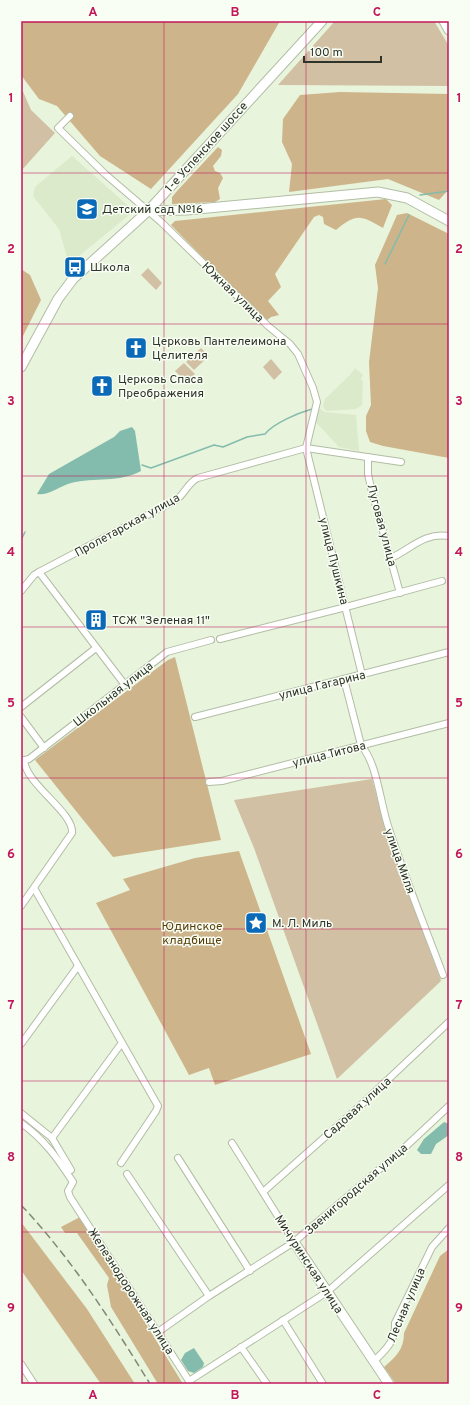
<svg xmlns="http://www.w3.org/2000/svg" width="470" height="1405" viewBox="0 0 470 1405" font-family="Overpass,sans-serif">
<style>
.built{fill:#dbeaca}
.green{fill:#d2c0a4}
.forest{fill:#ceb48b}
.water{fill:#83bcad}
.lines{fill:none;stroke-linecap:round;stroke-linejoin:round}
.stream{stroke:#83bcad;stroke-width:1.5}
.street-casing{stroke:#b2bda5;stroke-width:8}
.secondary-casing{stroke:#b2bda5;stroke-width:11}
.street{stroke:#fff;stroke-width:6}
.secondary{stroke:#fff;stroke-width:9}
.rail{stroke:#808877;stroke-width:1.5;stroke-dasharray:8 4;stroke-linecap:butt}
.grid{fill:none;stroke:#c2185b;stroke-width:1;stroke-opacity:0.55}
.labels{text-anchor:middle;stroke-width:3;stroke-linejoin:round;paint-order:stroke}
.street-label{font-size:12px;fill:#2f342a;stroke:#f9fef4}
.poi-label{font-size:12px;fill:#2f342a;stroke:#f9fef4;text-anchor:start}
.park-label{font-size:12px;fill:#573d08;stroke:#f9fef4}
.neatline{fill:none;stroke:#c2185b;stroke-width:1.5}
.grid-label{font-size:13px;text-anchor:middle;font-weight:bold;fill:#c2185b}
</style>
<rect width="100%" height="100%" fill="#e8f4db"/>
<!-- built -->
<g class="built">
<polygon points="72,156 134,211 69,264 59,229 33,196 35,187"/>
<polygon points="355,368 363,375 361,378 363,382 362,405 356,409 326,411 323,406 325,399 350,375"/>
<polygon points="320,409 325,412 356,415 359,451 339,447 314,420"/>
</g>
<!-- green -->
<g class="green">
<polygon points="335,21 434,21 449,46 449,86 278,85"/>
<polygon points="21,87 31,110 55,133 21,171"/>
<polygon points="148,268 162,283 156,290 141,275"/>
<polygon points="201,348 209,356 194,370 186,362"/>
<polygon points="271,359 282,372 274,380 263,367"/>
<polygon points="184,363 195,374 186,382 175,371"/>
<polygon points="372,779 385,828 441,981 337,1079 254,848 234,800"/>
</g>
<!-- forest -->
<g class="forest">
<polygon points="21,21 280,21 238,94 151,189 100,156 57,106 39,99 21,75"/>
<polygon points="340,92 449,94 449,189 439,200 388,179 289,192 292,164 282,142 283,119 300,95"/>
<polygon points="218,147 222,150 221,156 213,166 215,171 220,173 223,178 218,188 220,199 215,202 172,204 172,197 177,191"/>
<path d="M 386,199 L 392,205 L 383,228 C 361,215 356,213 336,230 L 324,224 L 323,217 L 319,215 L 314,217 L 275,274 L 281,287 L 268,301 L 279,315 L 271,317 L 266,321 L 171,225 L 175,221 Z"/>
<polygon points="407,213 449,234 449,458 383,446 370,442 366,431 366,416 371,405 369,362 378,288 375,265 397,215"/>
<polygon points="21,269 30,275 41,300 21,340"/>
<polygon points="175,657 221,840 113,857 35,760 168,660"/>
<polygon points="239,851 311,1054 215,1085 209,1068 189,1075 96,903 130,890 123,879 195,858"/>
<polygon points="80,1217 183,1384 158,1384 111,1307 107,1285 109,1278 77,1233 65,1233 61,1227"/>
<polygon points="21,1222 87,1309 135,1384 101,1384 21,1270"/>
<path d="M 449,1249 L 449,1384 L 396,1384 L 384,1367 C 396,1357 404,1349 404,1333 L 440,1256 Z"/>
</g>
<!-- water -->
<g class="water">
<path d="M 132,427 L 135,431 L 141,471 C 119,483 95,477 71,483 C 60,486 48,496 37,494 L 49,474 L 114,437 L 120,431 Z"/>
<polygon points="444,1122 449,1124 449,1135 436,1144 431,1154 421,1154 417,1150 424,1139"/>
<polygon points="194,1348 204,1363 203,1367 194,1373 188,1371 181,1360 185,1353"/>
</g>
<g class="lines">
<!-- stream -->
<g class="stream">
<polyline points="420,195 449,191"/>
<polyline points="385,264 409,215"/>
<path d="M 142,465 L 151,468 L 214,445 L 223,447 L 247,437 L 265,434 C 274,423 298,413 312,409"/>
<polyline points="21,540 25,532"/>
</g>
<!-- street casing -->
<g class="street-casing">
<g id="street">
<polyline points="70,116 58,128 105,174 161,222 268,326 290,344 298,354 313,388 317,402 306,448 362,675"/>
<polyline points="368,457 368,474 371,488 400,593"/>
<path d="M 391,558 C 414,547 423,533 449,536"/>
<polyline points="39,572 125,685"/>
<path d="M 21,591 L 34,575 L 39,572 L 176,500 C 185,494 188,482 198,478 L 306,448 L 401,462"/>
<polyline points="220,639 346,607 442,581"/>
<path d="M 344,679 L 361,745 C 378,765 380,804 389,829 C 405,878 425,927 443,975"/>
<polyline points="21,707 96,648"/>
<polyline points="21,717 44,748"/>
<polyline points="195,717 449,652"/>
<polyline points="21,761 29,759 167,652 211,640"/>
<polyline points="209,782 222,781 449,723"/>
<polyline points="34,888 158,1106 156,1111 121,1163"/>
<path d="M 21,906 L 72,833 C 74,812 26,785 24,760"/>
<polyline points="21,1044 78,966"/>
<polyline points="21,1113 52,1138 71,1170"/>
<path d="M 21,1123 C 44,1139 58,1159 73,1182 L 68,1191 L 70,1197 L 191,1384"/>
<polyline points="52,1138 121,1044"/>
<polyline points="232,1143 294,1242"/>
<polyline points="178,1158 250,1271"/>
<polyline points="127,1174 209,1296"/>
<polyline points="263,1192 361,1105 449,1022"/>
<polyline points="283,1320 323,1384"/>
<polyline points="158,1332 209,1296 294,1242 402,1150 449,1106"/>
<polyline points="241,1347 267,1384"/>
<path d="M 374,1361 C 386,1350 396,1340 395,1323 L 432,1247 L 449,1228"/>
<polyline points="21,1364 34,1384"/>
<polyline points="189,1381 327,1292 449,1185"/>
</g>
</g>
<!-- secondary casing -->
<g class="secondary-casing">
<g id="secondary">
<polyline points="444,21 449,30"/>
<polyline points="148,211 187,210 378,192 407,198 449,221"/>
<polyline points="21,367 58,299 73,279 148,211 322,21"/>
<polyline points="294,1242 389,1384"/>
</g>
</g>
<!-- street -->
<use href="#street" class="street"/>
<!-- secondary -->
<use href="#secondary" class="secondary"/>
<!-- rail -->
<path class="rail" d="M 21,1205 C 72,1259 112,1322 150,1384"/>
</g>
<!-- grid -->
<path class="grid" d="M 164,21 L 164,1384M 306,21 L 306,1384M 21,173 L 449,173M 21,324 L 449,324M 21,476 L 449,476M 21,627 L 449,627M 21,778 L 449,778M 21,929 L 449,929M 21,1081 L 449,1081M 21,1232 L 449,1232"/>
<!-- icons -->
<defs>
<g id="school-square" transform="scale(1.15)"><rect x="-9" y="-9" width="18" height="18" rx="4" fill="#0b6ab7" stroke="#f9fef4"/><path d="M0-5L7-2L0 1L-7-2ZM-4 1L0 2.5L4 1V4Q0 6-4 4Z" fill="#fff"/></g>
<g id="bus-square" transform="scale(1.15)"><rect x="-9" y="-9" width="18" height="18" rx="4" fill="#0b6ab7" stroke="#f9fef4"/><path d="M-5-6H5V4H4V6H2V4H-2V6H-4V4H-5ZM-3.5-4V0h7V-4ZM-3.5 1.2v1.5H-2V1.2ZM2 1.2v1.5H3.5V1.2Z" fill="#fff"/></g>
<g id="church-square" transform="scale(1.15)"><rect x="-9" y="-9" width="18" height="18" rx="4" fill="#0b6ab7" stroke="#f9fef4"/><path d="M-1.2-6h2.4v3.5h3.3v2.4h-3.3V6h-2.4V-.1h-3.3v-2.4h3.3Z" fill="#fff"/></g>
<g id="building-square" transform="scale(1.15)"><rect x="-9" y="-9" width="18" height="18" rx="4" fill="#0b6ab7" stroke="#f9fef4"/><path d="M-4-6H4V6H1V3H-1V6H-4ZM-2.5-4.3h1.7v1.8h-1.7ZM.8-4.3h1.7v1.8H.8ZM-2.5-1h1.7V.8h-1.7ZM.8-1h1.7V.8H.8Z" fill="#fff"/></g>
<g id="sight-square" transform="scale(1.15)"><rect x="-9" y="-9" width="18" height="18" rx="4" fill="#0b6ab7" stroke="#f9fef4"/><path d="M0-6L1.8-2.2L6-1.7L2.9 1.2L3.7 5.4L0 3.3L-3.7 5.4L-2.9 1.2L-6-1.7L-1.8-2.2Z" fill="#fff"/></g>
</defs>
<g fill-rule="evenodd">
<use href="#school-square" x="87" y="209"/>
<use href="#bus-square" x="75" y="267"/>
<use href="#church-square" x="136" y="348"/>
<use href="#church-square" x="102" y="386"/>
<use href="#building-square" x="96" y="620"/>
<use href="#sight-square" x="256" y="923"/>
</g>
<g class="labels">
<!-- street labels -->
<g class="street-label">
<text transform="translate(206 147) rotate(-48)" y="4">1-е Успенское шоссе</text>
<text transform="translate(233 292) rotate(44)" y="4">Южная улица</text>
<text transform="translate(127 525) rotate(-29)" y="4">Пролетарская улица</text>
<text transform="translate(382 525) rotate(75)" y="4">Луговая улица</text>
<text transform="translate(334 561) rotate(76)" y="4">улица Пушкина</text>
<text transform="translate(322 685) rotate(-14)" y="4">улица Гагарина</text>
<text transform="translate(113 694) rotate(-38)" y="4">Школьная улица</text>
<text transform="translate(329 754) rotate(-14)" y="4">улица Титова</text>
<text transform="translate(400 861) rotate(70)" y="4">улица Миля</text>
<text transform="translate(357 1108) rotate(-42)" y="4">Садовая улица</text>
<text transform="translate(356 1189) rotate(-41)" y="4">Звенигородская улица</text>
<text transform="translate(309 1264) rotate(57)" y="4">Мичуринская улица</text>
<text transform="translate(131 1291) rotate(57)" y="4">Железнодорожная улица</text>
<text transform="translate(406 1305) rotate(-67)" y="4">Лесная улица</text>
</g>
<!-- poi labels -->
<g class="poi-label">
<text x="102" y="213">Детский сад №16</text>
<text x="90" y="271">Школа</text>
<text x="152" y="345">Церковь Пантелеимона<tspan x="152" dy="14">Целителя</tspan></text>
<text x="118" y="383">Церковь Спаса<tspan x="118" dy="14">Преображения</tspan></text>
<text x="112" y="624">ТСЖ "Зеленая 11"</text>
<text x="272" y="927">М. Л. Миль</text>
</g>
<!-- park labels -->
<g class="park-label">
<text x="192" y="930">Юдинское<tspan x="192" dy="14">кладбище</tspan></text>
</g>
</g>
<!-- border -->
<rect width="470" height="1405" fill="none" stroke="#f9fef4" stroke-width="44"/>
<!-- scale -->
<path d="M304 56v6h77v-6" fill="none" stroke="#2f342a" stroke-width="2"/>
<text x="310" y="56" font-size="12" fill="#2f342a" stroke="#f9fef4" stroke-width="3" paint-order="stroke">100 m</text>
<rect x="22" y="22" width="426" height="1361" class="neatline"/>
<g class="grid-label">
<text x="93" y="16">A</text>
<text x="235" y="16">B</text>
<text x="377" y="16">C</text>
<text x="11" y="102">1</text>
<text x="459" y="102">1</text>
<text x="11" y="253">2</text>
<text x="459" y="253">2</text>
<text x="11" y="405">3</text>
<text x="459" y="405">3</text>
<text x="11" y="556">4</text>
<text x="459" y="556">4</text>
<text x="11" y="707">5</text>
<text x="459" y="707">5</text>
<text x="11" y="858">6</text>
<text x="459" y="858">6</text>
<text x="11" y="1009">7</text>
<text x="459" y="1009">7</text>
<text x="11" y="1161">8</text>
<text x="459" y="1161">8</text>
<text x="11" y="1312">9</text>
<text x="459" y="1312">9</text>
<text x="93" y="1399">A</text>
<text x="235" y="1399">B</text>
<text x="377" y="1399">C</text>
</g>
</svg>
